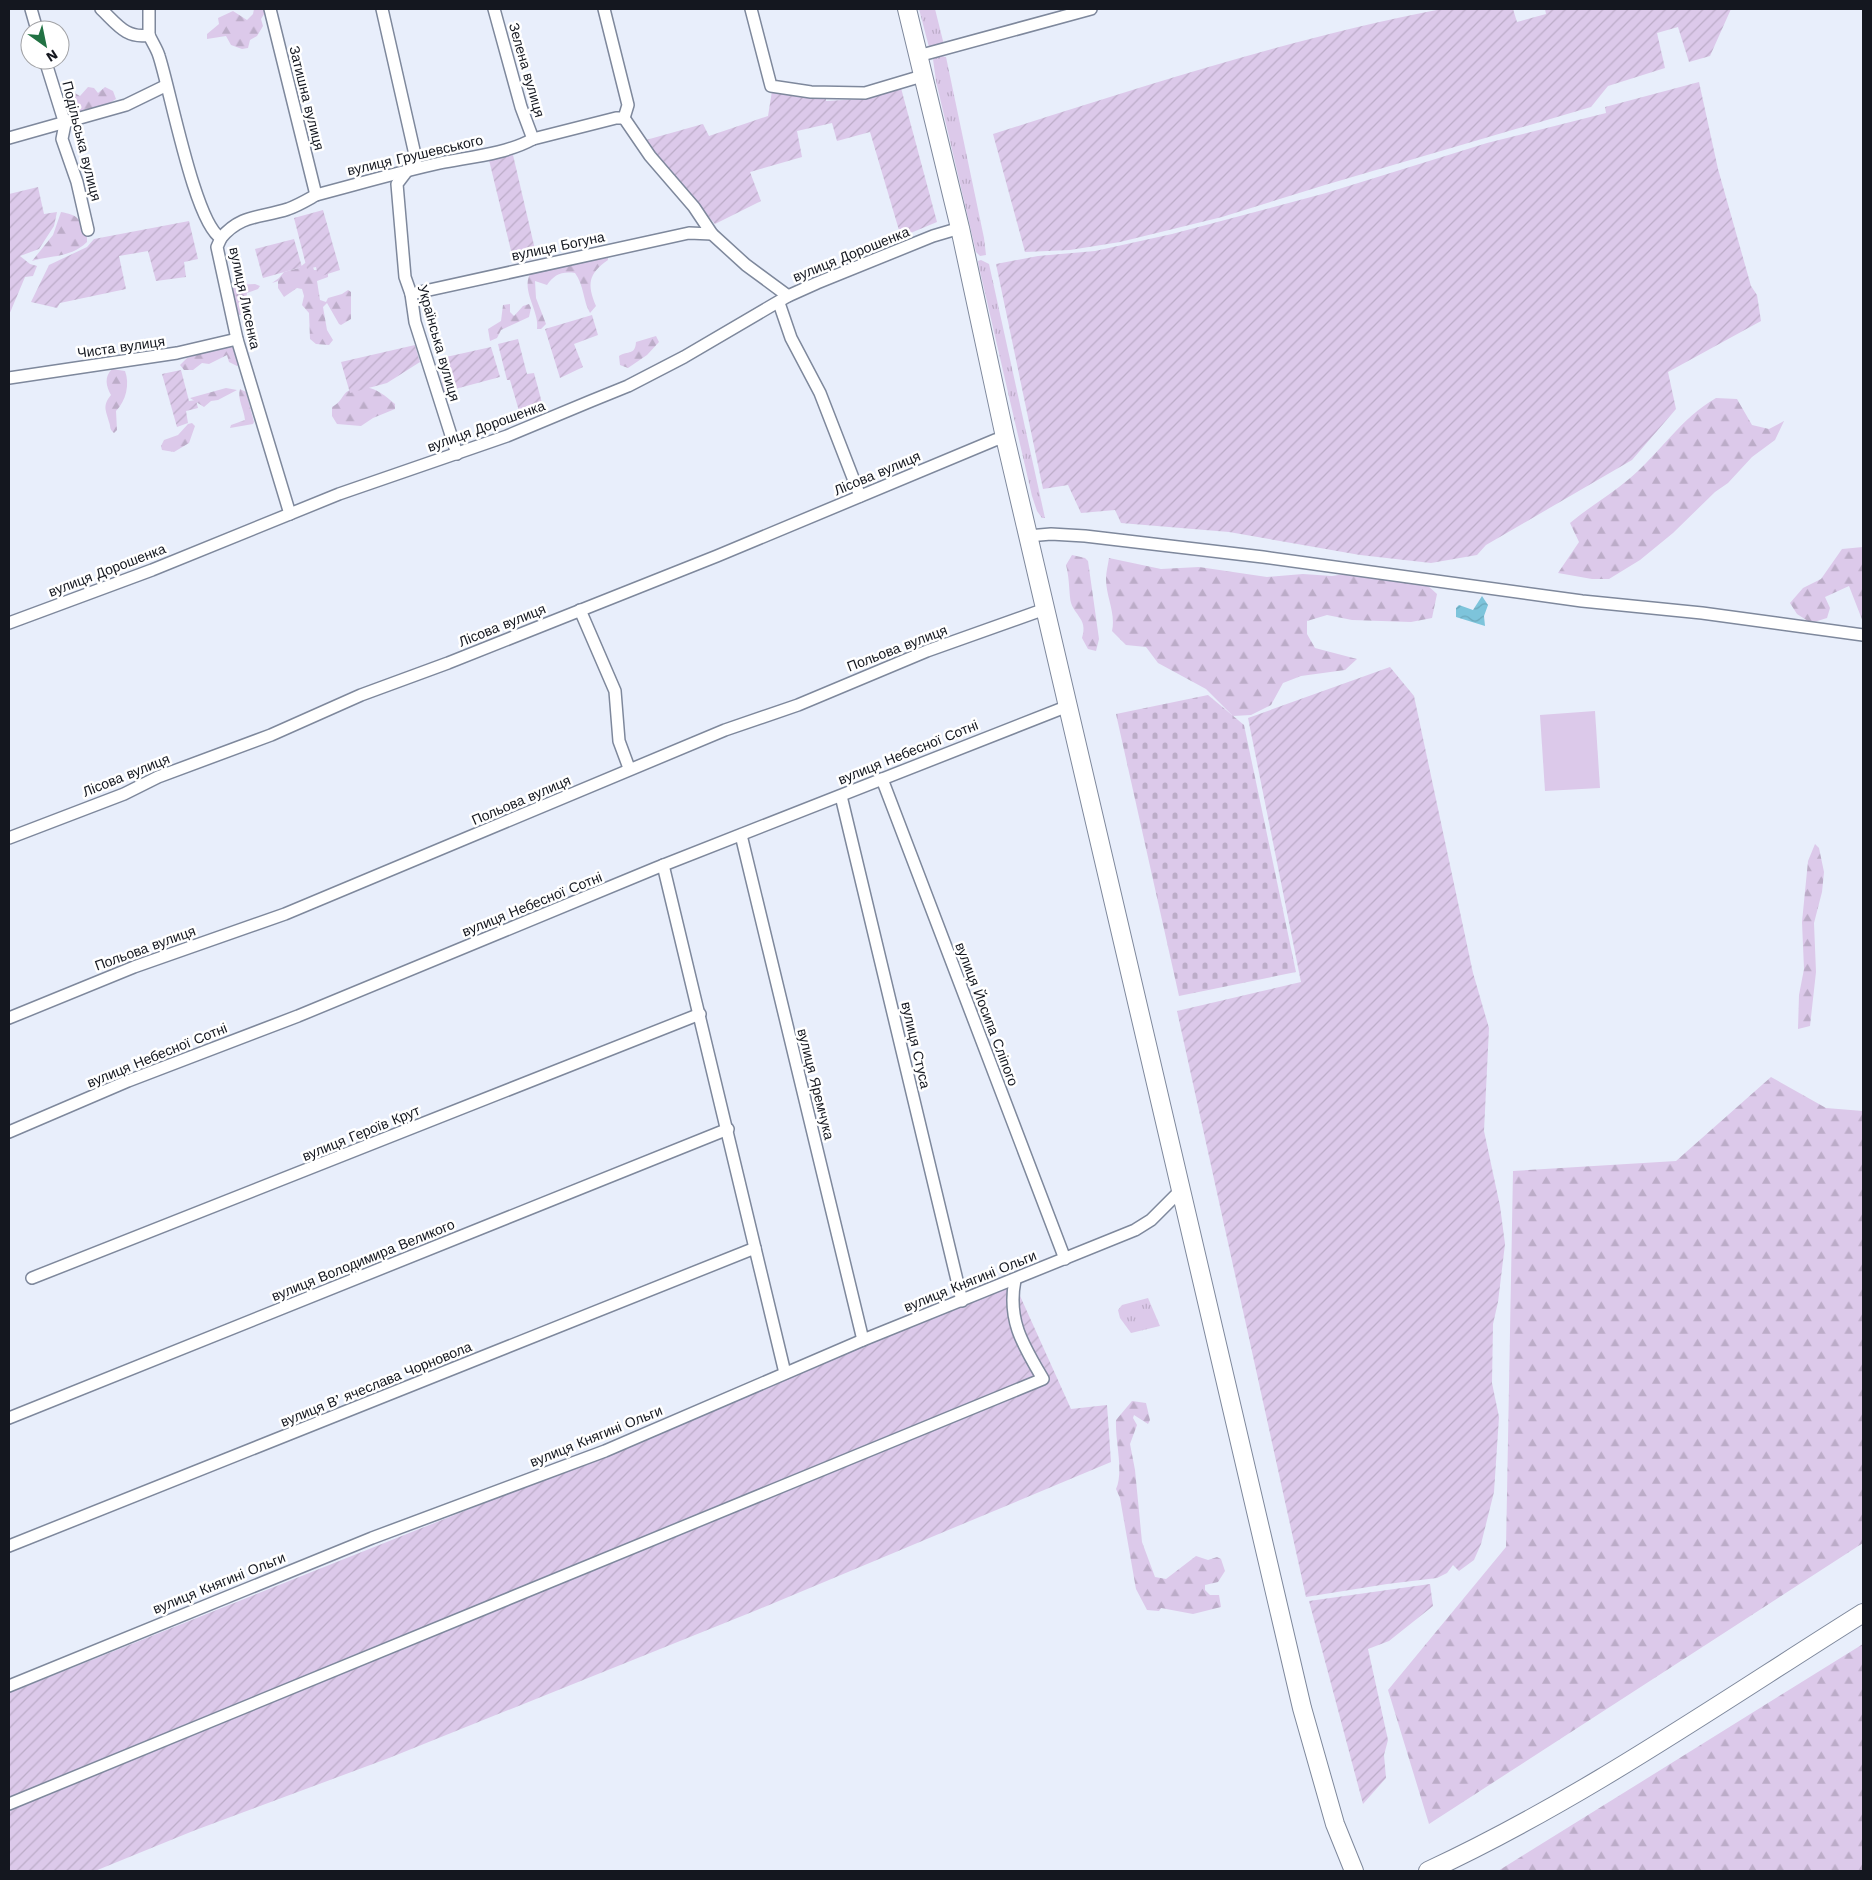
<svg xmlns="http://www.w3.org/2000/svg" width="1872" height="1880" viewBox="0 0 1872 1880" font-family="'Work Sans',sans-serif">
<style>
.grass{fill:url(#grass-tufts)}
.forest{fill:url(#forest-firs)}
.cemetery{fill:url(#cemetery-stones)}
.garden{fill:url(#garden-furrows)}
.pitch{fill:#dcc9ea}
.water{fill:url(#water-waves)}
.lines{fill:none;stroke-linecap:round;stroke-linejoin:round}
.minor-casing{stroke:#7e889c;stroke-width:14}
.primary-casing{stroke:#7e889c;stroke-width:20}
.minor{stroke:#fff;stroke-width:11}
.primary{stroke:#fff;stroke-width:18}
.labels{text-anchor:middle;stroke-width:5;stroke-linejoin:round;paint-order:stroke}
.street-label{font-size:14px;fill:#14171f;stroke:#fff}
</style>
<defs>
<pattern id="grass-tufts" width="24" height="20" patternUnits="userSpaceOnUse" patternTransform="scale(1.25)"><rect width="24" height="20" fill="#dcc9ea"/><path d="M3 7l-1-3M5 7V3M7 7l1-3M15 17l-1-3M17 17v-4M19 17l1-3" fill="none" stroke="#bcacc8"/></pattern>
<pattern id="forest-firs" width="22" height="20" patternUnits="userSpaceOnUse" patternTransform="scale(1.25)"><rect width="22" height="20" fill="#dcc9ea"/><path d="M5 1l3.5 6h-7zM16 11l3.5 6h-7z" fill="#bcacc8"/></pattern>
<pattern id="cemetery-stones" width="16" height="16" patternUnits="userSpaceOnUse" patternTransform="scale(1.25)"><rect width="16" height="16" fill="#dcc9ea"/><path d="M2 7V4a2 2 0 0 1 4 0v3zM10 15v-3a2 2 0 0 1 4 0v3z" fill="#bcacc8"/></pattern>
<pattern id="garden-furrows" width="10" height="10" patternUnits="userSpaceOnUse" patternTransform="scale(1.25)"><rect width="10" height="10" fill="#dcc9ea"/><path d="M-1 1l2-2M0 10L10 0M9 11l2-2" fill="none" stroke="#bcacc8"/></pattern>
<pattern id="water-waves" width="16" height="10" patternUnits="userSpaceOnUse" patternTransform="scale(1.25)"><rect width="16" height="10" fill="#7dc4db"/><path d="M0 5q4-4 8 0t8 0" fill="none" stroke="#6ba8bc"/></pattern>
</defs>
<rect width="100%" height="100%" fill="#e8eefb"/>
<!-- grass -->
<g class="grass">
<polygon points="919,9 935,9 944,45 932,48 929,47"/>
<polygon points="941,56 946,57 984,238 986,255 980,256 976,252 936,81 933,59"/>
<polygon points="981,260 989,264 1045,518 1042,518 1037,511 1032,496 979,267 978,261"/>
<polygon points="1148,1298 1160,1326 1131,1333 1120,1318 1118,1310 1122,1305"/>
</g>
<!-- forest -->
<g class="forest">
<polygon points="254,9 265,9 266,11 261,19 263,26 257,36 250,40 248,48 242,49 231,45 226,36 207,39 207,34 219,24 218,18 233,11 247,20 253,14"/>
<polygon points="88,87 94,88 98,93 105,87 113,91 116,99 108,104 72,118 65,114 69,102 65,93 66,88 80,96"/>
<path d="M 61,212 C 77,215 81,218 84,234 L 87,236 L 87,242 C 70,258 52,255 32,261 L 53,235 Z"/>
<path d="M 607,256 L 608,260 C 588,274 587,284 596,306 L 590,313 C 583,301 584,285 575,273 C 561,271 554,275 547,285 L 535,281 L 536,298 L 546,324 L 541,329 L 537,329 C 540,312 521,291 530,274 L 548,268 Z"/>
<polygon points="310,259 314,270 322,270 328,274 328,277 317,281 320,300 326,302 328,298 342,294 348,290 351,292 351,319 341,325 339,324 327,303 323,307 327,330 333,340 329,345 316,344 310,339 309,313 302,305 304,296 302,289 297,288 284,297 278,288 278,281 272,283 279,278 284,272 299,268"/>
<polygon points="255,284 260,286 258,289 247,293 244,313 239,315 235,310 231,289 236,285"/>
<polygon points="510,304 510,312 514,316 523,306 529,304 531,308 529,317 501,330 497,338 490,341 488,329 501,321 503,305"/>
<path d="M 656,336 L 659,342 L 647,355 L 628,368 L 620,365 L 619,356 C 628,350 635,356 636,342 Z"/>
<polygon points="230,345 236,349 239,365 237,366 229,362 227,355 209,364 202,363 193,370 184,370 180,365 187,358"/>
<path d="M 112,369 L 125,371 C 130,384 126,401 116,411 L 117,430 L 114,433 C 109,429 111,427 109,422 C 106,410 102,406 111,395 C 106,386 104,377 112,369 Z"/>
<path d="M 364,387 C 377,388 385,396 395,404 L 395,409 L 373,418 L 361,426 L 337,424 L 332,416 L 332,407 C 349,397 337,390 364,387 Z"/>
<polygon points="226,388 237,390 218,400 211,401 204,407 190,398"/>
<path d="M 240,389 L 246,392 L 254,422 L 253,424 L 230,428 L 231,425 L 245,420 C 244,409 237,399 240,389 Z"/>
<path d="M 1716,398 L 1737,399 L 1752,425 L 1769,429 L 1784,421 L 1775,440 L 1752,457 L 1728,483 L 1715,492 L 1673,533 L 1640,560 L 1609,579 L 1592,579 L 1558,573 L 1579,542 L 1570,523 C 1589,507 1610,495 1629,479 C 1659,454 1681,418 1716,398 Z"/>
<polygon points="192,423 195,426 189,443 174,452 162,450 161,446 164,440 178,435 188,424"/>
<polygon points="1863,547 1863,622 1849,586 1825,597 1830,608 1827,618 1811,623 1797,614 1790,603 1803,588 1821,579 1842,549"/>
<path d="M 1072,555 L 1085,558 L 1088,561 L 1099,639 L 1096,651 L 1088,649 L 1082,638 C 1089,617 1071,615 1070,597 C 1069,586 1069,577 1066,565 Z"/>
<path d="M 1109,558 L 1161,569 L 1199,567 L 1267,577 L 1303,574 L 1332,576 L 1351,573 L 1407,583 L 1426,584 L 1437,594 L 1432,618 L 1411,622 L 1352,620 L 1327,615 L 1307,621 L 1307,634 L 1315,648 L 1357,659 L 1345,670 L 1301,676 L 1283,683 L 1271,705 L 1251,715 L 1233,716 L 1206,689 L 1158,663 L 1146,647 L 1126,645 L 1112,631 C 1116,613 1106,597 1106,579 C 1106,572 1108,565 1109,558 Z"/>
<polygon points="1815,844 1819,848 1824,872 1822,892 1814,923 1816,972 1810,1026 1798,1029 1799,995 1804,969 1802,922 1808,861"/>
<polygon points="1771,1077 1826,1108 1863,1111 1863,1543 1429,1824 1388,1690 1506,1547 1513,1171 1676,1161"/>
<path d="M 1132,1401 L 1146,1403 L 1150,1420 L 1148,1424 L 1134,1415 L 1133,1418 L 1137,1425 L 1130,1444 L 1135,1470 L 1142,1542 L 1155,1577 L 1166,1579 L 1196,1556 L 1208,1560 L 1217,1557 L 1221,1559 L 1225,1571 L 1218,1582 L 1205,1585 L 1205,1590 L 1210,1595 L 1219,1595 L 1221,1607 L 1193,1614 L 1161,1608 L 1159,1611 L 1147,1610 L 1136,1589 L 1120,1498 L 1116,1489 C 1124,1471 1115,1442 1116,1420 Z"/>
<polygon points="1863,1644 1863,1871 1498,1871"/>
</g>
<!-- cemetery -->
<polygon class="cemetery" points="1208,695 1244,725 1296,972 1179,996 1116,714"/>
<!-- garden -->
<g class="garden">
<path d="M 1442,9 L 1513,9 L 1517,22 L 1546,14 L 1545,9 L 1731,9 L 1710,56 L 1689,62 L 1678,27 L 1657,33 L 1665,68 L 1608,86 L 1591,107 L 1325,185 L 1222,217 L 1120,242 L 1070,250 L 1025,252 L 993,134 C 1141,87 1290,38 1442,9 Z"/>
<polygon points="1699,82 1718,169 1751,286 1757,295 1761,321 1668,372 1676,409 1632,460 1486,545 1477,555 1431,563 1360,555 1229,532 1121,523 1115,510 1081,513 1068,485 1043,489 996,264 1038,256 1095,251 1172,234 1326,193 1487,143 1606,113 1605,107"/>
<polygon points="901,88 937,222 901,237 870,132 837,141 832,123 797,131 802,157 750,172 761,201 715,224 664,166 646,140 703,124 709,136 768,116 772,91 826,97 826,101 861,99"/>
<polygon points="513,155 537,258 514,263 489,160"/>
<polygon points="38,187 44,214 57,212 54,226 39,249 20,256 30,264 37,266 33,276 25,277 9,315 9,194"/>
<polygon points="323,210 340,270 318,277 316,267 307,269 294,218"/>
<polygon points="189,221 198,259 184,262 186,277 156,281 148,251 119,256 126,289 60,303 57,308 31,302 49,265 87,247 94,239"/>
<polygon points="294,239 302,267 263,278 255,249"/>
<polygon points="592,315 598,335 574,344 583,367 560,378 545,329"/>
<polygon points="518,339 527,374 534,373 542,403 519,411 510,380 507,380 498,344"/>
<polygon points="415,345 420,362 387,383 350,393 341,362"/>
<polygon points="491,347 500,377 444,392 437,359"/>
<polygon points="181,370 189,401 196,400 198,408 186,411 188,423 177,427 162,374"/>
<polygon points="1390,667 1414,696 1473,973 1489,1028 1484,1131 1500,1206 1505,1244 1498,1302 1493,1324 1492,1383 1499,1417 1494,1492 1481,1544 1474,1560 1459,1571 1453,1565 1447,1573 1437,1578 1387,1584 1306,1597 1177,1011 1301,982 1248,718"/>
<polygon points="1006,1286 1016,1287 1071,1409 1107,1405 1111,1462 757,1610 389,1758 193,1831 95,1871 9,1871 9,1693 667,1430"/>
<polygon points="1430,1584 1433,1606 1389,1641 1368,1649 1388,1740 1384,1755 1386,1778 1363,1804 1309,1601"/>
</g>
<!-- pitch -->
<polygon class="pitch" points="1595,711 1600,788 1545,791 1540,715"/>
<!-- water -->
<polygon class="water" points="1482,596 1488,605 1484,616 1485,626 1456,617 1456,608 1459,605 1473,610"/>
<g class="lines">
<!-- minor casing -->
<g class="minor-casing">
<g id="minor">
<polyline points="31,9 37,30"/>
<path d="M 101,9 C 117,24 126,39 149,35 C 152,42 157,49 159,56 C 170,89 195,224 221,238 L 217,247 L 237,339 L 290,514"/>
<polyline points="270,9 316,195"/>
<polyline points="382,9 416,159 397,184 405,277 411,294 415,322 457,454"/>
<polyline points="494,9 521,107 533,139"/>
<polyline points="604,9 628,105 624,118"/>
<polyline points="751,9 771,86 811,92 865,93 922,76"/>
<polyline points="149,35 149,9"/>
<polyline points="918,56 1091,9"/>
<polyline points="45,60 65,124 62,139 77,182 88,230"/>
<polyline points="624,118 650,156 694,207 712,234 746,265 788,296"/>
<polyline points="9,138 126,105 165,86"/>
<path d="M 221,238 C 241,214 261,218 288,209 C 299,205 307,200 316,195 C 358,184 399,172 440,163 C 470,157 506,154 533,139 L 616,118 L 624,118"/>
<polyline points="411,294 689,233 712,234"/>
<polyline points="779,303 791,338 820,393 860,496"/>
<polyline points="9,378 177,353 237,339"/>
<polyline points="1028,536 1051,534 1085,536 1263,557 1582,601 1702,613 1863,635"/>
<polyline points="580,610 615,691 619,741 629,768"/>
<polyline points="9,623 152,570 339,494 507,436 591,401 628,386 684,357 788,296 817,283 933,236 960,228"/>
<polyline points="882,779 1065,1259"/>
<polyline points="841,796 962,1301"/>
<polyline points="741,835 863,1340"/>
<polyline points="9,838 124,794 158,777 271,735 361,695 448,663 717,556 995,440 1005,437"/>
<polyline points="663,865 785,1373"/>
<polyline points="9,1018 134,967 285,914 725,730 798,705 927,651 1045,609"/>
<polyline points="9,1132 128,1081 298,1016 656,868 1068,706"/>
<polyline points="32,1278 700,1014"/>
<polyline points="9,1418 728,1129"/>
<polyline points="9,1546 755,1248"/>
<polyline points="9,1686 372,1538 605,1451 863,1340 1135,1230 1151,1220 1181,1190"/>
<path d="M 9,1804 L 1043,1379 C 1023,1345 1007,1320 1015,1280"/>
</g>
</g>
<!-- primary casing -->
<g class="primary-casing">
<g id="primary">
<polyline points="907,9 960,228 1005,437 1302,1708 1335,1824 1354,1871"/>
<path d="M 1428,1871 C 1581,1800 1721,1702 1863,1613"/>
</g>
</g>
<!-- minor -->
<use href="#minor" class="minor"/>
<!-- primary -->
<use href="#primary" class="primary"/>
</g>
<g class="labels">
<!-- street labels -->
<g class="street-label">
<text transform="translate(527 70) rotate(74)" y="5">Зелена вулиця</text>
<text transform="translate(307 98) rotate(76)" y="5">Затишна вулиця</text>
<text transform="translate(82 141) rotate(76)" y="5">Подільська вулиця</text>
<text transform="translate(415 155) rotate(-13)" y="5">вулиця Грушевського</text>
<text transform="translate(558 246) rotate(-12)" y="5">вулиця Богуна</text>
<text transform="translate(851 254) rotate(-22)" y="5">вулиця Дорошенка</text>
<text transform="translate(245 298) rotate(78)" y="5">вулиця Лисенка</text>
<text transform="translate(439 343) rotate(74)" y="5">Українська вулиця</text>
<text transform="translate(121 347) rotate(-8)" y="5">Чиста вулиця</text>
<text transform="translate(486 426) rotate(-20)" y="5">вулиця Дорошенка</text>
<text transform="translate(877 473) rotate(-23)" y="5">Лісова вулиця</text>
<text transform="translate(107 570) rotate(-21)" y="5">вулиця Дорошенка</text>
<text transform="translate(502 625) rotate(-22)" y="5">Лісова вулиця</text>
<text transform="translate(897 648) rotate(-21)" y="5">Польова вулиця</text>
<text transform="translate(908 752) rotate(-22)" y="5">вулиця Небесної Сотні</text>
<text transform="translate(126 775) rotate(-22)" y="5">Лісова вулиця</text>
<text transform="translate(521 800) rotate(-23)" y="5">Польова вулиця</text>
<text transform="translate(532 904) rotate(-22)" y="5">вулиця Небесної Сотні</text>
<text transform="translate(145 948) rotate(-20)" y="5">Польова вулиця</text>
<text transform="translate(987 1014) rotate(69)" y="5">вулиця Йосипа Сліпого</text>
<text transform="translate(916 1045) rotate(77)" y="5">вулиця Стуса</text>
<text transform="translate(157 1055) rotate(-22)" y="5">вулиця Небесної Сотні</text>
<text transform="translate(816 1084) rotate(76)" y="5">вулиця Яремчука</text>
<text transform="translate(361 1133) rotate(-22)" y="5">вулиця Героїв Крут</text>
<text transform="translate(363 1260) rotate(-22)" y="5">вулиця Володимира Великого</text>
<text transform="translate(970 1281) rotate(-22)" y="5">вулиця Княгині Ольги</text>
<text transform="translate(376 1384) rotate(-22)" y="5">вулиця Вʼячеслава Чорновола</text>
<text transform="translate(596 1436) rotate(-22)" y="5">вулиця Княгині Ольги</text>
<text transform="translate(219 1583) rotate(-22)" y="5">вулиця Княгині Ольги</text>
</g>
</g>
<!-- border -->
<rect width="1872" height="1880" fill="none" stroke="#14171f" stroke-width="20"/>
<!-- north arrow -->
<g transform="translate(45 45) rotate(147)"><circle r="24" fill="#ffffff" stroke="#a1a2a5"/>
<path d="M0-4L9 19L0 12L-9 19Z" fill="#217243"/>
<text y="-8" font-size="14" font-weight="bold" text-anchor="middle" fill="#14171f">N</text>
</g>
</svg>
